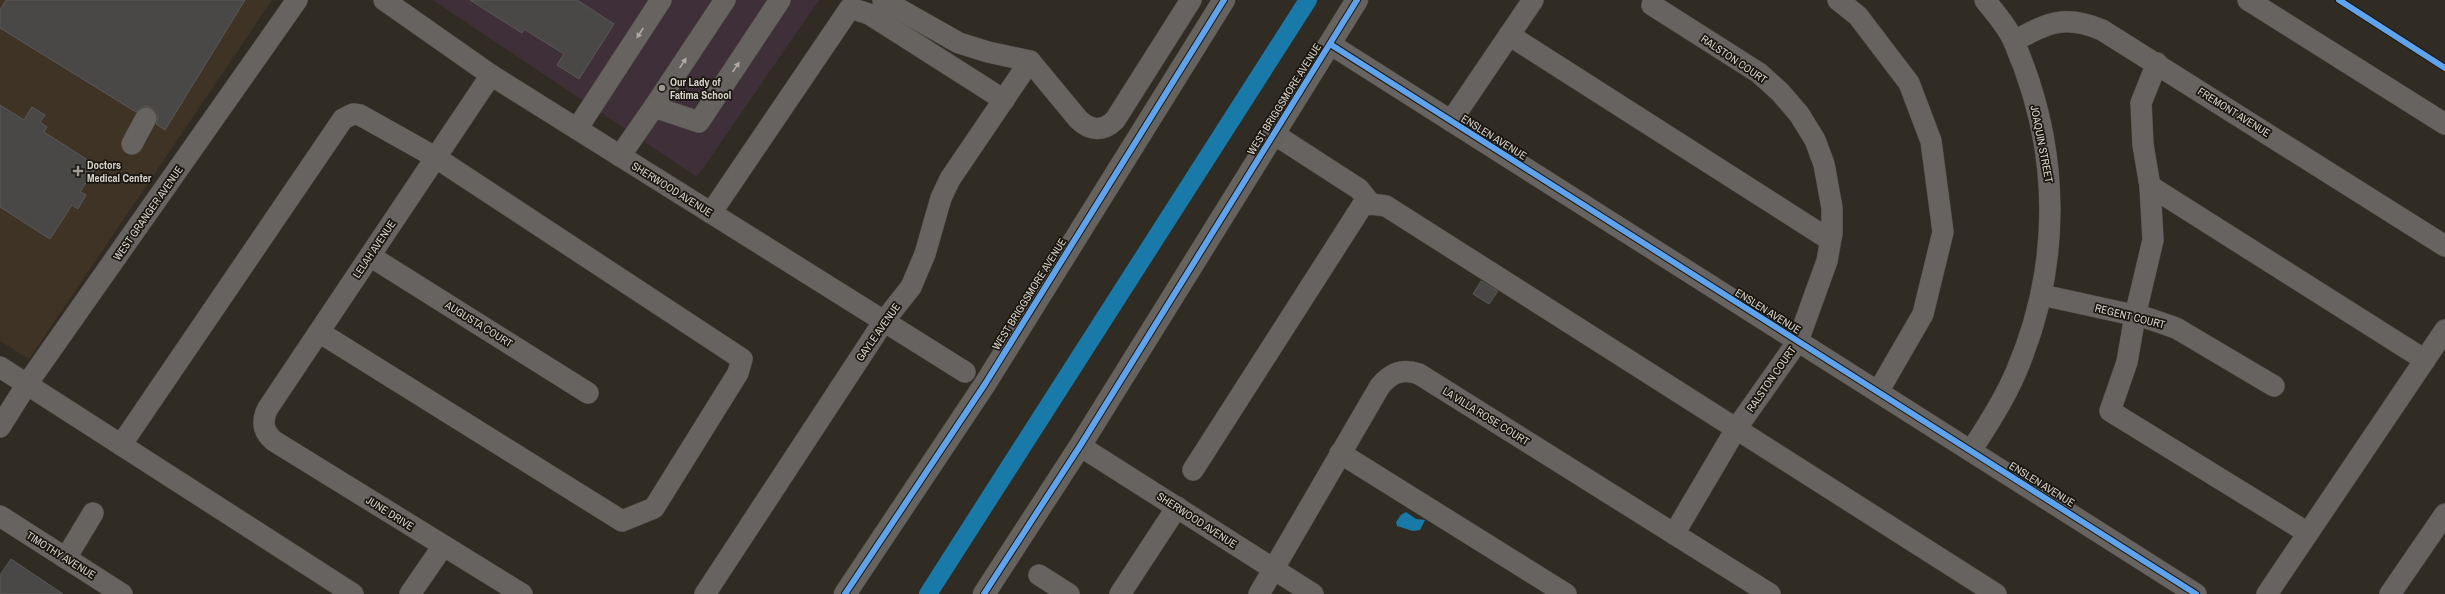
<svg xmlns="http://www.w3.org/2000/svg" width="2445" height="594" viewBox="0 0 2445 594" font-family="'Archivo Narrow',sans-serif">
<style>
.education{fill:#3f2f38}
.medical{fill:#3e3325}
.water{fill:#197aa9}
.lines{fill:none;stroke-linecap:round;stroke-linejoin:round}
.canal{stroke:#197aa9;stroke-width:18}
.building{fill:#4a4747;stroke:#5b5958}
.minor-casing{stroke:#4e4943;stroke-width:22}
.major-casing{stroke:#4e4943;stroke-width:23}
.minor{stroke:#666360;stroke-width:21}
.major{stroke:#66635e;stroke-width:22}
.cycleway-casing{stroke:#1a1610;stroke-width:8}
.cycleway{stroke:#60a3ed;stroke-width:6}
.oneway{fill:#b1aca6}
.poi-dot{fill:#9e9991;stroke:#1a1610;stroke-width:1.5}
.labels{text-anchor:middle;stroke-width:3.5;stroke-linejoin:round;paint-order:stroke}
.street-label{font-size:11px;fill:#d9d4cb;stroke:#1a1610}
.poi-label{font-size:11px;font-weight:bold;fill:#d9d4cb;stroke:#1a1610;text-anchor:start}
</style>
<rect width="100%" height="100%" fill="#302c24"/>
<!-- education -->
<polygon class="education" points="433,0 819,0 697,177"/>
<!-- medical -->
<polygon class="medical" points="0,0 272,0 29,359 0,341"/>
<!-- water -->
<polygon class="water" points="1406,512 1416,519 1425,520 1420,530 1413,531 1397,526 1396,522 1401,515"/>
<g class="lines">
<!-- canal -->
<polyline class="canal" points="928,594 1308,0"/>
</g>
<!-- building -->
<g class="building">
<polygon points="6,0 245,0 165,130 156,124 158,117 152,108 145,106 136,112 0,28 0,10"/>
<polygon points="470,0 577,0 614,24 579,79 557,65 564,54 524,29 522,33"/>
<polygon points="0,105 24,120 32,107 45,115 40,122 47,127 44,132 97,166 80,192 86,195 78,209 72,205 50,239 0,207"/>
<polygon points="1481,281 1498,291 1489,304 1473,294"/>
<polygon points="11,559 63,594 0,594 0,575"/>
</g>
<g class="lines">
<!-- minor casing -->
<g class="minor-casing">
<g id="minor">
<polyline points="384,0 491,75 965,372"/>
<path d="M 883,0 L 959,43 L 988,52 L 1030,61 L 1078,119 C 1090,131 1103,132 1115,120 L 1191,0"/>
<polyline points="1838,0 1858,16 1909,83 1931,141 1943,232 1923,314 1878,392"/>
<polyline points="2248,0 2445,124"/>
<polyline points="1652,5 1759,73 1780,92 1799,114 1815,140 1824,164 1832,208 1832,233 1827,261 1798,341 1736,429 1674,534"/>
<polyline points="1509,35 1830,240"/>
<path d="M 2014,41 C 2048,23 2064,14 2102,30 L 2445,246"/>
<polyline points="1330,44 2196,594"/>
<path d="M 491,75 L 268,408 C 261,421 263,432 274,441 L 522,594"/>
<polyline points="654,107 725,0"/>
<polyline points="1451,121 1533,0"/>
<polyline points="577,129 661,0"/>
<polyline points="1274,134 1359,189 1371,204"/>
<polyline points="132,144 146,118"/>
<polyline points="620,156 654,107 699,122 780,0"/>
<polyline points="2150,186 2143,145 2141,103 2157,63"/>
<polyline points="711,213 850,8 869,14 1004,100"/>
<polyline points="370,256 588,393"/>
<polyline points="2042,295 2147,318 2176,328 2274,386"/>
<polyline points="0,367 353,594"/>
<polyline points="0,427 27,384 297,0"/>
<polyline points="121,445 343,119 353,114 360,115 435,157 742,359 738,373 654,508 622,521 319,332"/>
<polyline points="1080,446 1313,594"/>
<path d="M 1971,451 C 1987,426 2004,400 2016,372 C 2062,265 2061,150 2014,42 C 2008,27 1995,13 1985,0"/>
<polyline points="1340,453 1566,594"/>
<polyline points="1193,470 1362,206 1371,204 1386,206 1996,594"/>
<polyline points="0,516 122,594"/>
<polyline points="2308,533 2110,411 2127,362 2135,316 2153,240 2150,186 2425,360"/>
<polyline points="66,558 93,513"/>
<polyline points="1039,575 1069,594"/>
<polyline points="410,594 443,546"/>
<polyline points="705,594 884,321 911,287 925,254 941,198 950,179 1030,61"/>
<polyline points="1120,594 1177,507"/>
<path d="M 1259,594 L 1380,386 C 1391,373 1402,368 1419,374 L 1770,594"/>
<polyline points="2267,594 2445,330"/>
<polyline points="2390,594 2445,514"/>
</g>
</g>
<!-- major casing -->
<g class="major-casing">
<g id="major">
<polyline points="845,594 985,384 1224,0"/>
<polyline points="984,594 1080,446 1357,0"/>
</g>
</g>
<!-- minor -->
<use href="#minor" class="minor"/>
<!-- major -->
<use href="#major" class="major"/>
<!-- cycleway casing -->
<g class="cycleway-casing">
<g id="cycleway">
<polyline points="2339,0 2445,68"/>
<polyline points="1330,44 2196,594"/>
<polyline points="845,594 985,384 1224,0"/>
<polyline points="984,594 1080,446 1357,0"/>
</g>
</g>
<!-- cycleway -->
<use href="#cycleway" class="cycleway"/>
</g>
<!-- one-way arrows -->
<defs><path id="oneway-solid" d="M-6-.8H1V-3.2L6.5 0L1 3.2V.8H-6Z"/></defs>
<g class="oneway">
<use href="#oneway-solid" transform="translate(640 33) rotate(123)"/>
<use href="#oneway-solid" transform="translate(683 63) rotate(-56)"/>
<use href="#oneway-solid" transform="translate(736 67) rotate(-56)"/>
</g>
<!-- markers -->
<g class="poi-dot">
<circle cx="662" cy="88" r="4"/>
<path d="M76 165h4v4h4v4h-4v4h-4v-4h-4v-4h4z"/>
</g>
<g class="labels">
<!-- street labels -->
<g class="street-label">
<text transform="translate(1734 59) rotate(34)" y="4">RALSTON COURT</text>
<text transform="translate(1284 99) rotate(-58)" y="4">WEST BRIGGSMORE AVENUE</text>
<text transform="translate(2234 112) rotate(32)" y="4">FREMONT AVENUE</text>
<text transform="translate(1494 137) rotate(32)" y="4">ENSLEN AVENUE</text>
<text transform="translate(2042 144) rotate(79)" y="4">JOAQUIN STREET</text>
<text transform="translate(672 189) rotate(32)" y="4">SHERWOOD AVENUE</text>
<text transform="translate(148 213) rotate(-55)" y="4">WEST GRANGER AVENUE</text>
<text transform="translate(374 249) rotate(-56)" y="4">LELAH AVENUE</text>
<text transform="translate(1029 294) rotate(-58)" y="4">WEST BRIGGSMORE AVENUE</text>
<text transform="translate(1768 311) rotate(32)" y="4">ENSLEN AVENUE</text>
<text transform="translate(2130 316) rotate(14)" y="4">REGENT COURT</text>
<text transform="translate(479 324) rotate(32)" y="4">AUGUSTA COURT</text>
<text transform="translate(878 332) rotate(-55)" y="4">GAYLE AVENUE</text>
<text transform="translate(1771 379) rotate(-55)" y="4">RALSTON COURT</text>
<text transform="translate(1486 416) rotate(32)" y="4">LA VILLA ROSE COURT</text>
<text transform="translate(2042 484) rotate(32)" y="4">ENSLEN AVENUE</text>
<text transform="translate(390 513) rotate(32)" y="4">JUNE DRIVE</text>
<text transform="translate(1197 520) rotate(33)" y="4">SHERWOOD AVENUE</text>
<text transform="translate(61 555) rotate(32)" y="4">TIMOTHY AVENUE</text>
</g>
<!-- poi labels -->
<g class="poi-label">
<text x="670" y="86">Our Lady of<tspan x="670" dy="13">Fatima School</tspan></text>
<text x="87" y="169">Doctors<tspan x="87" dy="13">Medical Center</tspan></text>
</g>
</g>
</svg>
